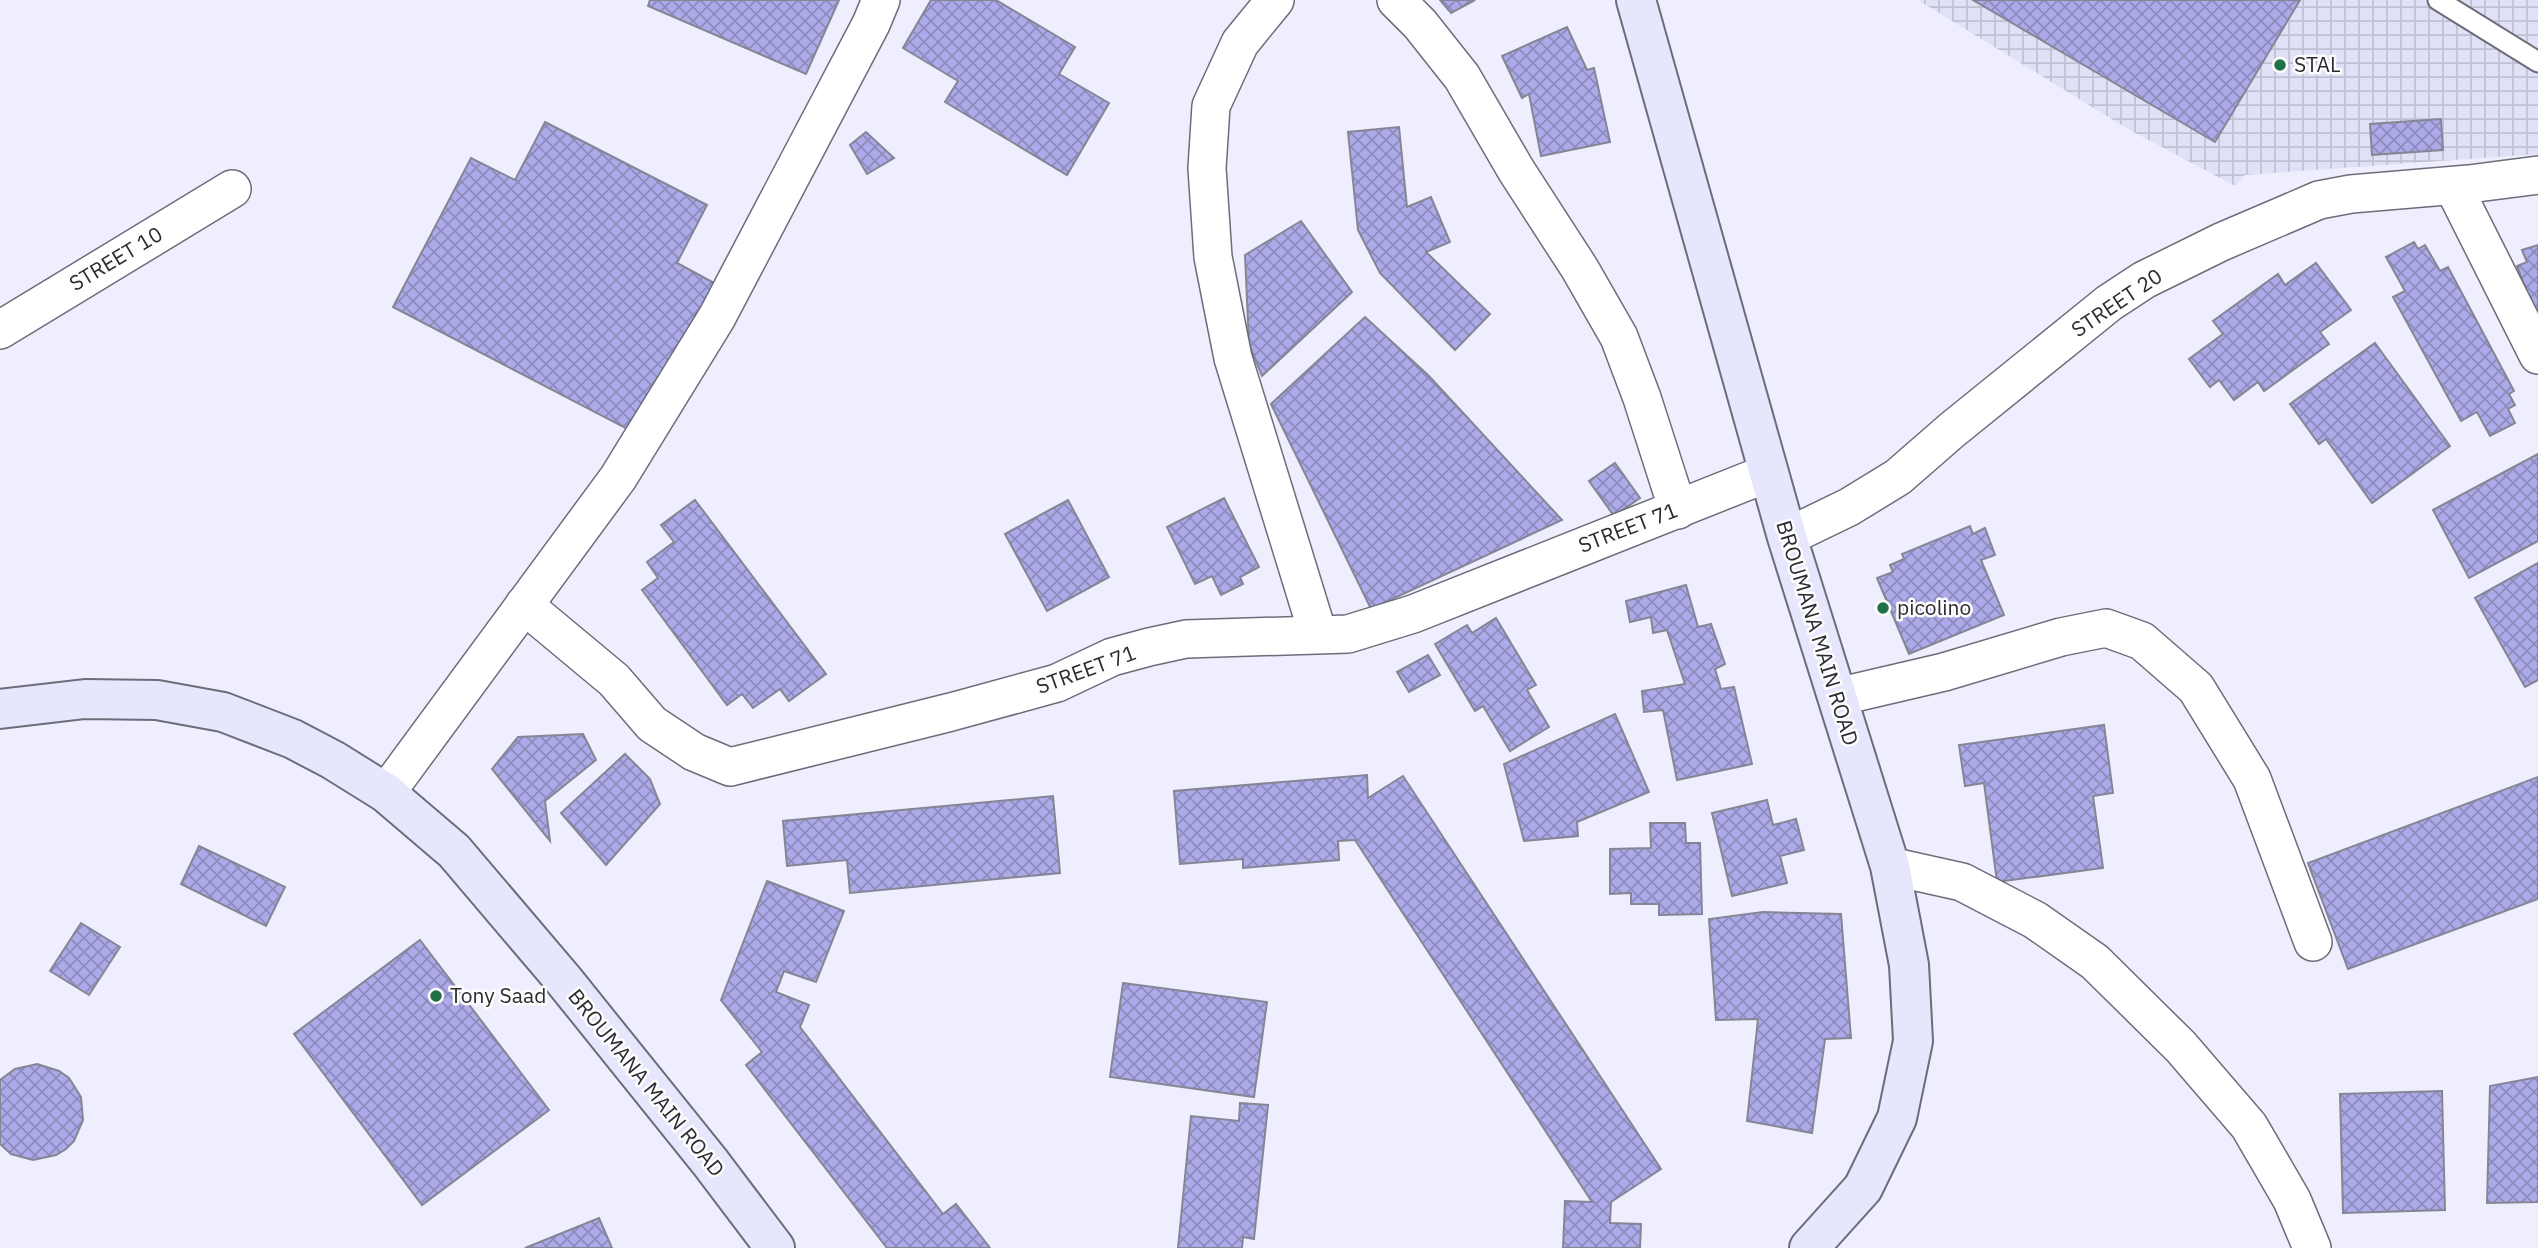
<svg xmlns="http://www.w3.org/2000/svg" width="2538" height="1248" viewBox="0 0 2538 1248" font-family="'IBM Plex Sans',sans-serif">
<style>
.industrial{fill:url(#industrial-grid)}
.building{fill:url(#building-cross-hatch);stroke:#858593;stroke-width:2}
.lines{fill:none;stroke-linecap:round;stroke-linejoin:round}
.lane-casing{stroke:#6c6c7a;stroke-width:23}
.street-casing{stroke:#6c6c7a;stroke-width:40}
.secondary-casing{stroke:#6c6c7a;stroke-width:42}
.lane{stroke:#fff;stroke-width:19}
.street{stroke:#fff;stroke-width:37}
.secondary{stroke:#e6e6fc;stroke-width:38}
.poi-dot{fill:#207143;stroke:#fdfdfd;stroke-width:2.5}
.labels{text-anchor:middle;stroke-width:5;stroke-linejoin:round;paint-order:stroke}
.poi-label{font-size:21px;fill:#2b2b31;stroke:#fdfdfd;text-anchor:start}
.street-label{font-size:21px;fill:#2b2b31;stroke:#fdfdfd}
</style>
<defs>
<pattern id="industrial-grid" width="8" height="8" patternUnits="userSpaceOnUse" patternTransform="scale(1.75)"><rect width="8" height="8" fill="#e0e0f7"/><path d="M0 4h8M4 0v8" fill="none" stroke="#c0c0d4"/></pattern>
<pattern id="building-cross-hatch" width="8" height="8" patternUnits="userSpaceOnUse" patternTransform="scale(1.75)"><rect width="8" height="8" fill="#acaae8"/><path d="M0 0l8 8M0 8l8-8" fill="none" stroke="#8c8bbd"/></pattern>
</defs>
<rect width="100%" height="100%" fill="#eeeefe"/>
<!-- industrial -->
<polygon class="industrial" points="1918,0 2538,0 2538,154 2245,175 2235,186 2128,129"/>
<!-- building -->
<g class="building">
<polygon points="650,0 839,0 806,74 648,6"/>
<polygon points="931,0 996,0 1075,47 1059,74 1109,103 1067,175 945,102 958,81 903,48"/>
<polygon points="1440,0 1475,0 1451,13"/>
<polygon points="1973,0 2300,0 2215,142"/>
<polygon points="1567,27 1587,70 1594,68 1610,142 1541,156 1529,94 1522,98 1502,56"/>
<polygon points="2441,119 2443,150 2372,155 2370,124"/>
<polygon points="545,122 707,205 677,263 716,284 637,434 393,307 471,158 515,180"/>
<polygon points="1399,127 1407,207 1431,197 1450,242 1426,252 1490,314 1455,350 1380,273 1358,230 1348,132"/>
<polygon points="866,132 894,158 867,174 850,145"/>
<polygon points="1301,221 1352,292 1262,376 1249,344 1245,255"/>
<polygon points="2414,242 2418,249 2425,245 2440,271 2448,267 2514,391 2509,394 2515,405 2508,409 2515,423 2490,436 2477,412 2461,421 2393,297 2405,291 2386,257"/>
<polygon points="2538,245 2538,321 2517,266 2527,262 2522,250"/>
<polygon points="2316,263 2351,310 2320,332 2329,344 2264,391 2258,382 2234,400 2219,380 2210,387 2189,359 2223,334 2213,321 2278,274 2285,285"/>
<polygon points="1365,317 1429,376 1562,520 1371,609 1271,404"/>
<polygon points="2375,343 2450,446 2372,503 2326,439 2319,444 2290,404"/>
<polygon points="2538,454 2538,541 2469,578 2433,510"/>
<polygon points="1615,463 1640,498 1614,516 1589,481"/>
<polygon points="1224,498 1259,567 1240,577 1243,584 1221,595 1212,576 1195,584 1167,527"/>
<polygon points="695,500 826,674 789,701 780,689 753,708 742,694 727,705 642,590 658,578 647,562 674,542 661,525"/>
<polygon points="1068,500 1109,577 1047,611 1005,534"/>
<polygon points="1970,526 1973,534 1985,528 1995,555 1981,560 2004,615 1909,654 1877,578 1893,572 1890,565 1904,559 1902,554"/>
<polygon points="2538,563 2538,680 2525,687 2475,598"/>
<polygon points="1686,585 1698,627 1711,624 1725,664 1715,669 1721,689 1734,687 1752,764 1677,780 1663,710 1644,712 1642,691 1685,684 1667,630 1653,633 1651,617 1630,622 1626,601"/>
<polygon points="1496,618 1536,685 1527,690 1549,727 1510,751 1483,706 1475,711 1435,644 1467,625 1472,633"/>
<polygon points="1428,655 1440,675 1409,692 1397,672"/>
<polygon points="1615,714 1649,792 1577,822 1578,836 1524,841 1504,764"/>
<polygon points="2104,725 2113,793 2093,796 2103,868 1997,882 1984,783 1965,786 1959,745"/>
<polygon points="583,734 596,760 545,801 550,841 492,769 518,737"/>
<polygon points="625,754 650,779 660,804 606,865 561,813"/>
<polygon points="1367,775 1368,798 1403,776 1661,1169 1611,1202 1610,1223 1641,1224 1640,1248 1563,1248 1565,1201 1592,1202 1355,840 1338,841 1339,860 1243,868 1243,859 1180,864 1174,791"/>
<polygon points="2538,777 2538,899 2348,969 2308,863"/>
<polygon points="1053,796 1060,873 850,893 847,860 787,866 783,821"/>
<polygon points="1767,800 1773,825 1796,819 1804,850 1780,856 1787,883 1732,896 1712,813"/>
<polygon points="1650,823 1685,823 1686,843 1700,843 1702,914 1659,915 1659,904 1631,904 1631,893 1610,894 1610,849 1651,848"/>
<polygon points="199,846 285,887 266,926 181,884"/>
<polygon points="767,881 844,911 816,982 784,971 776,992 809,1005 800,1027 943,1214 956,1204 990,1248 887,1248 746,1065 762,1052 721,1000"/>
<polygon points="1763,912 1841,914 1851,1038 1825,1039 1812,1133 1747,1121 1758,1019 1716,1020 1709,919"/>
<polygon points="81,923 120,947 89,995 50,971"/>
<polygon points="420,940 549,1110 422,1205 294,1034"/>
<polygon points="1123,983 1267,1002 1254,1097 1110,1077"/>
<polygon points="37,1064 59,1071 69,1078 81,1097 83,1120 74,1141 66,1149 56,1155 33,1160 11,1154 0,1144 0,1080 15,1069"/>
<polygon points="2538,1077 2538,1202 2487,1203 2490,1086"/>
<polygon points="2442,1091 2445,1210 2343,1213 2340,1094"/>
<polygon points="1240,1103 1268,1105 1254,1239 1243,1237 1242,1248 1178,1248 1191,1116 1239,1121"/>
<polygon points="599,1218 612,1248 525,1248"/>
</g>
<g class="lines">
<!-- lane casing -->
<g class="lane-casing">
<polyline id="lane" points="2438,0 2538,62"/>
</g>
<!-- street casing -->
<g class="street-casing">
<g id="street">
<polyline points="1275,0 1240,43 1211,106 1207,168 1213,257 1233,358 1318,634"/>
<polyline points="1396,0 1420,24 1462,77 1516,170 1580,269 1619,337 1642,398 1678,510"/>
<polyline points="2453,186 2538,355"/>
<polyline points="0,330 232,189"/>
<polyline points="1787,537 1849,507 1898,477 1952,430 2109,303 2144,280 2221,242 2319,200 2351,194 2469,184 2538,175"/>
<polyline points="524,605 614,680 652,724 694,752 730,767 951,712 1057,683 1112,657 1149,647 1186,639 1348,634 1413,614 1768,473"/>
<polyline points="1837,697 1944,672 2061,637 2106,628 2142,641 2196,688 2252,779 2313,942"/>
<polyline points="386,793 618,478 717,317 871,24 881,0"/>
<polyline points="1890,866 1962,882 2035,920 2095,962 2181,1047 2249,1126 2292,1200 2312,1248"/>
</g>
</g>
<!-- secondary casing -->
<g class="secondary-casing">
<g id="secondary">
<polyline points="1636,0 1787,537 1890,866 1909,965 1913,1041 1897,1118 1863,1188 1809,1248"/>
<polyline points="0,709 85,699 157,700 223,712 293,739 333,760 386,793 454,851 562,978 710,1162 775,1248"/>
</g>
</g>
<!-- lane -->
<use href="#lane" class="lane"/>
<!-- street -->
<use href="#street" class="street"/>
<!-- secondary -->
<use href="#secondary" class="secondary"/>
</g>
<!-- markers -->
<g class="poi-dot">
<circle cx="2280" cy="65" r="7"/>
<circle cx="1883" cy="608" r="7"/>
<circle cx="436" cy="996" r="7"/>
</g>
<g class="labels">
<!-- poi labels -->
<g class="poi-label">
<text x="2294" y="72">STAL</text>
<text x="1897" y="615">picolino</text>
<text x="450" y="1003">Tony Saad</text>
</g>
<!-- street labels -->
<g class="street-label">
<text transform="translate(116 259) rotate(-31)" y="7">STREET 10</text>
<text transform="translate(2117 303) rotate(-34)" y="7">STREET 20</text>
<text transform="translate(1628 528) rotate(-21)" y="7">STREET 71</text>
<text transform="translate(1817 633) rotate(73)" y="7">BROUMANA MAIN ROAD</text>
<text transform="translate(1086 670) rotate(-20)" y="7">STREET 71</text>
<text transform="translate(646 1083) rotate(51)" y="7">BROUMANA MAIN ROAD</text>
</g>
</g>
</svg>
